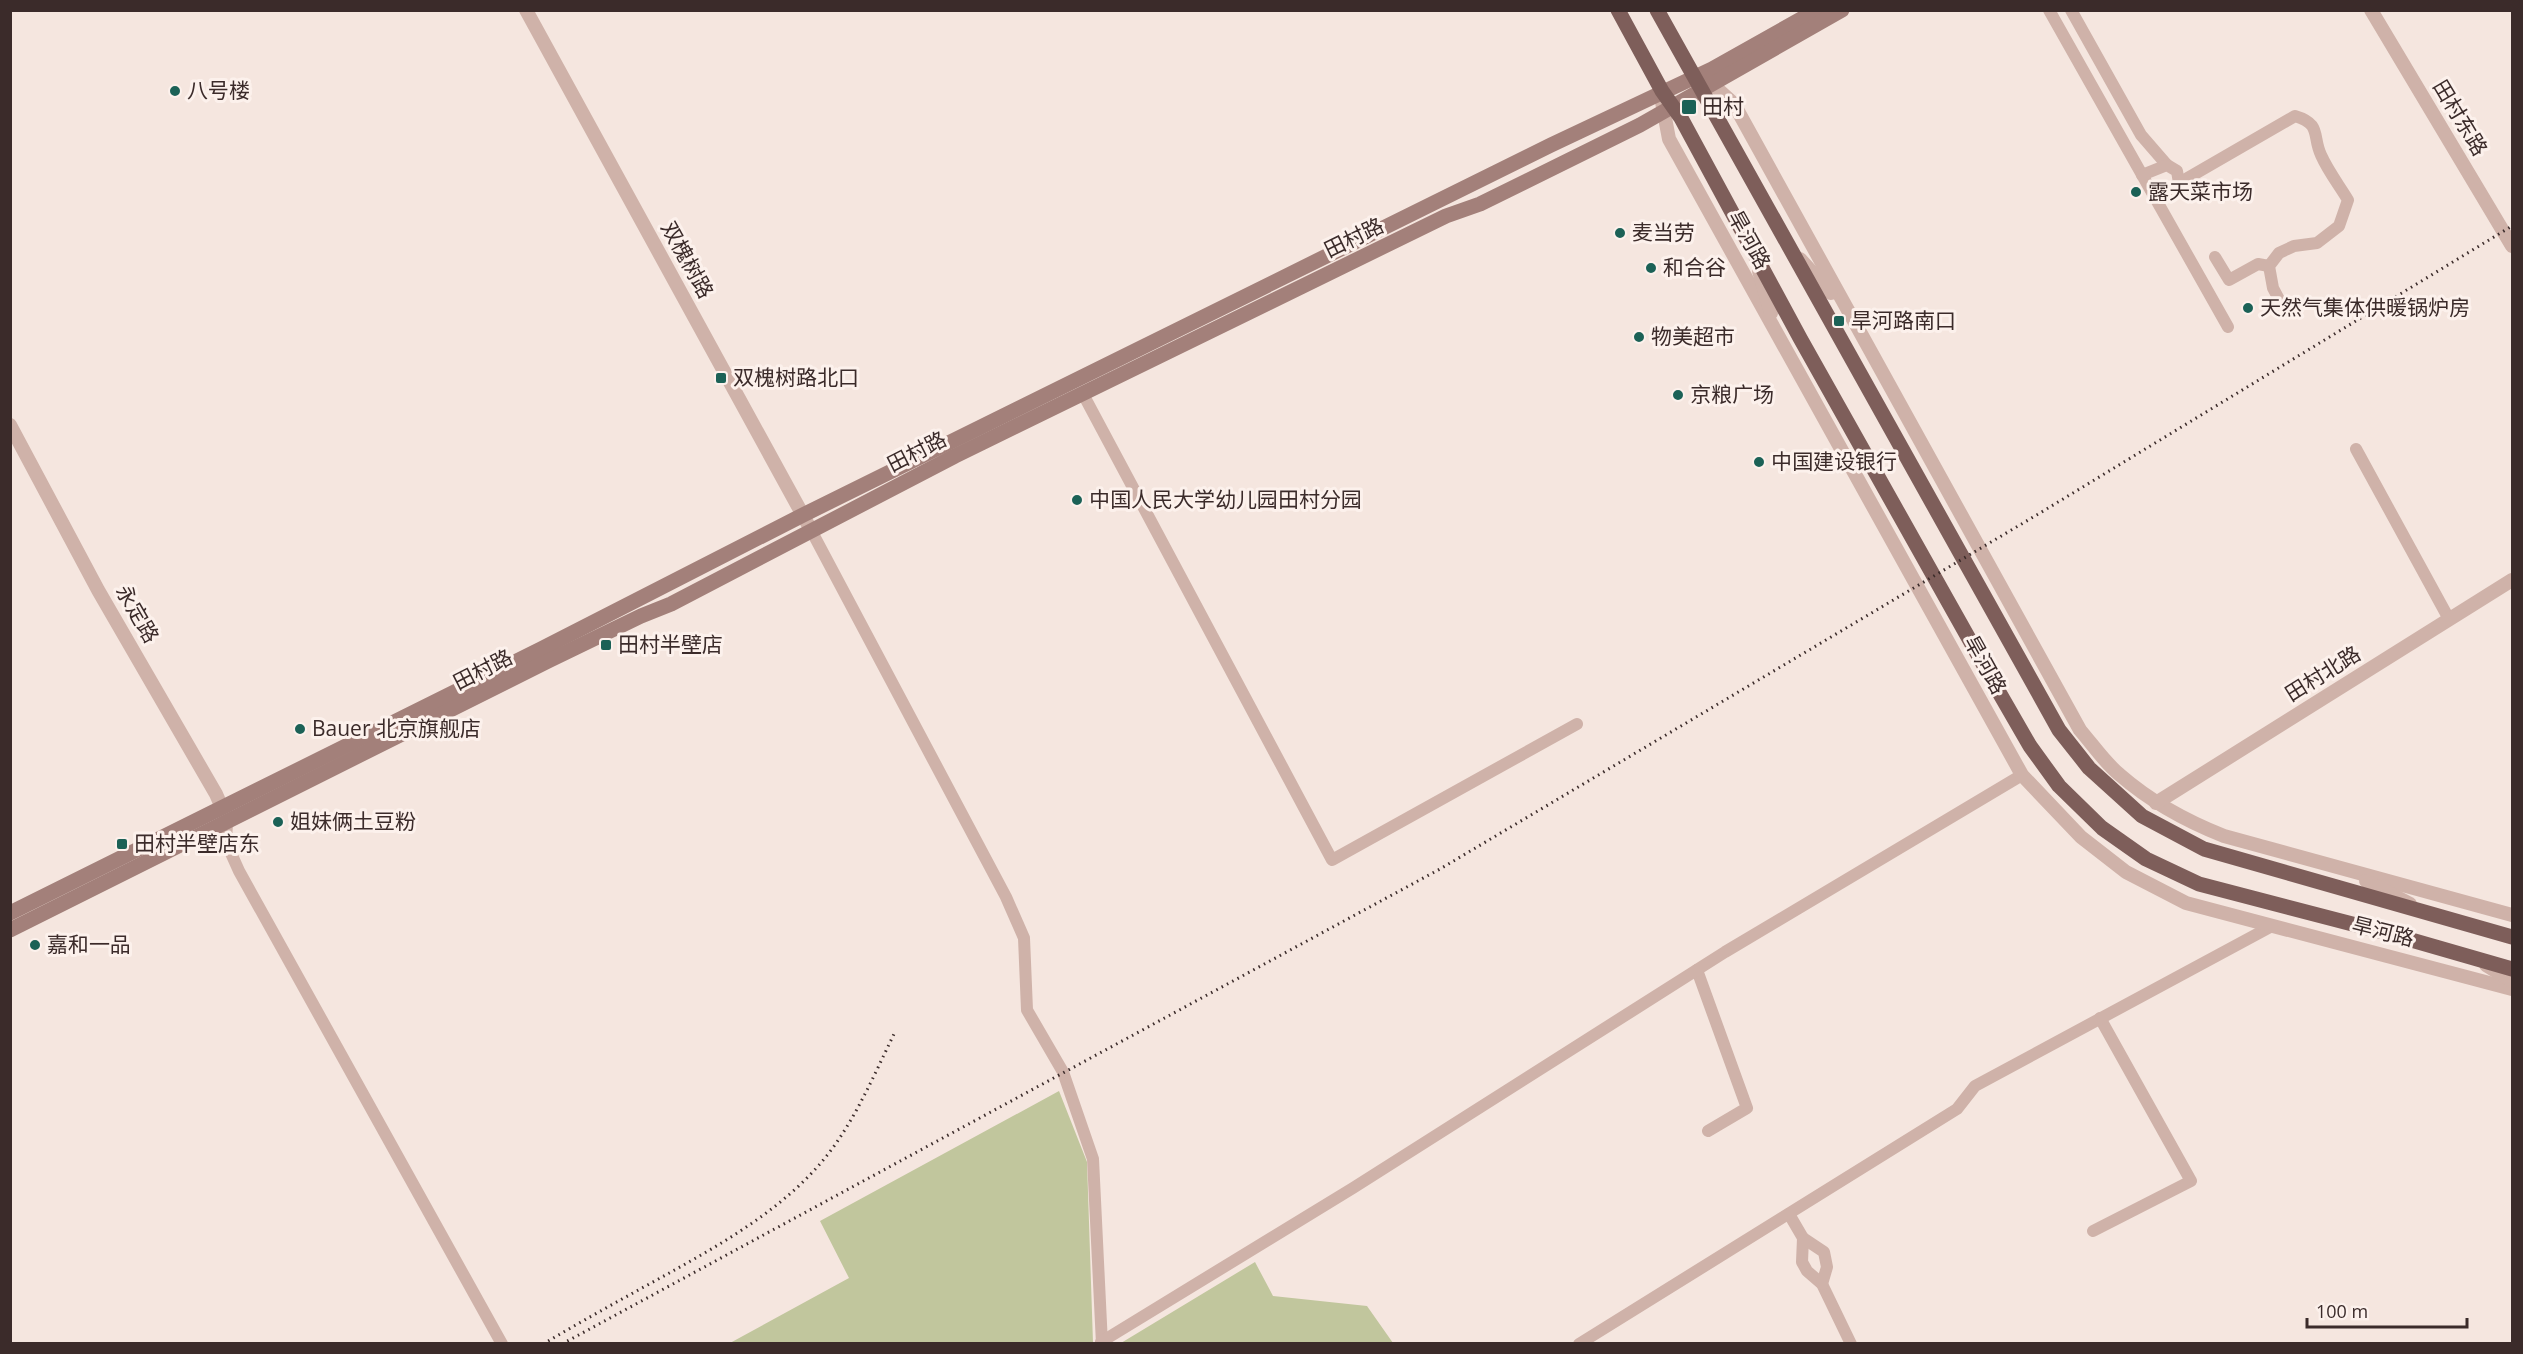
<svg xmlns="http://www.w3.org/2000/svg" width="2523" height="1354" viewBox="0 0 2523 1354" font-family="'Open Sans','Noto Sans SC',sans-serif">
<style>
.green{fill:#c1c69d}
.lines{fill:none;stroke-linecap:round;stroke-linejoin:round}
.minor{stroke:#cfb2a9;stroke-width:12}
.tertiary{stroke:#cfb2a9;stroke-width:14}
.secondary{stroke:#a3807a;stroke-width:15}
.primary{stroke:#7e5e5a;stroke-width:15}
.rail{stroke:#3b2b2a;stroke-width:3;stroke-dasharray:1.5 4.5;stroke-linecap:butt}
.poi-dot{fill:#1b6156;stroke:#fcf1ec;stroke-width:2}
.labels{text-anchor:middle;stroke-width:6;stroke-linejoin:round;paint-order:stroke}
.poi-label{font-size:21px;fill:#3b2b2a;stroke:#fcf1ec;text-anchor:start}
.street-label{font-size:21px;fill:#3b2b2a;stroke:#fcf1ec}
</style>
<rect width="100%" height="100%" fill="#f5e6df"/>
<!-- green -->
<g class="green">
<polygon points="1059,1091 1087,1162 1093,1343 730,1343 849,1278 820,1221"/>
<polygon points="1255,1262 1273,1296 1367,1306 1393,1343 1121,1343"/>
</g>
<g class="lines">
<!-- minor -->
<g class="minor">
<polyline points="2049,10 2228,327"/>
<polyline points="2071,10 2141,135 2167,165"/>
<polyline points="2142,175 2167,165 2177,171 2179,183 2155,198"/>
<path d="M 2179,183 L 2295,116 C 2322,124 2312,136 2321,155 C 2328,171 2339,185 2348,200 L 2339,226 L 2317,243 L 2294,246 L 2279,253 L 2269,266 L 2273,288 L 2282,305"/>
<polyline points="2215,257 2229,280 2258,264 2269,266"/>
<polyline points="1083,394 1332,860 1577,724"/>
<polyline points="2356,449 2449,619"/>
<polyline points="811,530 1006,897 1024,938 1027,1010 1063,1072 1093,1159 1102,1344"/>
<polyline points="227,823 226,842 239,871 502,1344"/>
<polyline points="1697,970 1747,1108 1708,1131"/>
<polyline points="1789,1214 1803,1238 1802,1262 1807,1271 1822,1284 1851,1344"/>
<polyline points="2093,1231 2191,1181 2100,1018"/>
<polyline points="1803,1238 1824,1252 1827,1267 1822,1284"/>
<polyline points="1101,1342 1353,1188 1725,952 2022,775"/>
<polyline points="1579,1344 1957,1109 1975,1086 2272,926"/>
</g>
<!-- tertiary -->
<g class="tertiary">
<polyline points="526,10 811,530"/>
<polyline points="2371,10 2512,246"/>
<path d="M 1702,80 L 1713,85 L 1734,104 L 2080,730 C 2093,745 2105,763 2120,775 C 2151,802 2186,821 2224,836 L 2512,915"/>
<polyline points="1662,102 1669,139 2022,775 2081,837 2126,872 2186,903 2512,989"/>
<polyline points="1800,259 1831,293"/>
<polyline points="1759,271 1771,313"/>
<polyline points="10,425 98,590 216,794 226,817"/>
<polyline points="2156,803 2512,580"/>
<polyline points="2366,881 2410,904"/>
<polyline points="2486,965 2512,981"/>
</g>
<!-- secondary -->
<g class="secondary">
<polyline points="10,913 541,649 803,515 1551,145 1712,69 1817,10"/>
<polyline points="10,930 548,661 641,616 671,604 955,456 1446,216 1480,204 1640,125 1842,10"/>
</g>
<!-- primary -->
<g class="primary">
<polyline points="1618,10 1662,91 1681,118 1800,338 2000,694 2030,746 2059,786 2102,828 2146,859 2199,884 2387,933 2512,969"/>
<polyline points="1657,10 2059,730 2089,768 2142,816 2204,849 2512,937"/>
</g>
<!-- rail -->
<g class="rail">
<path d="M 543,1344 C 582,1321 622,1299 662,1277 C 727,1241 797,1202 839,1139 C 861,1106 877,1069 894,1034"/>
<polyline points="562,1344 1440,869 2040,513 2512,226"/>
</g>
</g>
<!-- markers -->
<g class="poi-dot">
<circle cx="175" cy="91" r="6"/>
<rect x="1681" y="99" width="16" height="16" rx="3"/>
<circle cx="2136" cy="192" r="6"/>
<circle cx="1620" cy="233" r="6"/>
<circle cx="1651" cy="268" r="6"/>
<circle cx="2248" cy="308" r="6"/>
<rect x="1833" y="315" width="12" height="12" rx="3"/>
<circle cx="1639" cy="337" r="6"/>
<rect x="715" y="372" width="12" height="12" rx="3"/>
<circle cx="1678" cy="395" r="6"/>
<circle cx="1759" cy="462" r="6"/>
<circle cx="1077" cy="500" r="6"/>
<rect x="600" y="639" width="12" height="12" rx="3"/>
<circle cx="300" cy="729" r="6"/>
<circle cx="278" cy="822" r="6"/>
<rect x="116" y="838" width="12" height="12" rx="3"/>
<circle cx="35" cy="945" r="6"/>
</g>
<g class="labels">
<!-- poi labels -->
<g class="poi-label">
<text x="187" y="98">八号楼</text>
<text x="1702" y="114">田村</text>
<text x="2148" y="199">露天菜市场</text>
<text x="1632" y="240">麦当劳</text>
<text x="1663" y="275">和合谷</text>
<text x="2260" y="315">天然气集体供暖锅炉房</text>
<text x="1851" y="328">旱河路南口</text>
<text x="1651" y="344">物美超市</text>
<text x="733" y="385">双槐树路北口</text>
<text x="1690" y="402">京粮广场</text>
<text x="1771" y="469">中国建设银行</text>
<text x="1089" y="507">中国人民大学幼儿园田村分园</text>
<text x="618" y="652">田村半壁店</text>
<text x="312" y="736">Bauer 北京旗舰店</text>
<text x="290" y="829">姐妹俩土豆粉</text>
<text x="134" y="851">田村半壁店东</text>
<text x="47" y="952">嘉和一品</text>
</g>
<!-- street labels -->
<g class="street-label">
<text transform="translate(2460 118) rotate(59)" y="7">田村东路</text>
<text transform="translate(1354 238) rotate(-26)" y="7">田村路</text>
<text transform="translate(1749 240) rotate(61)" y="7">旱河路</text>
<text transform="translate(687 260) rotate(61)" y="7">双槐树路</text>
<text transform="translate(917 452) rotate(-27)" y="7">田村路</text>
<text transform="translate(137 614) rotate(60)" y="7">永定路</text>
<text transform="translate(1985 665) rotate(61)" y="7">旱河路</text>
<text transform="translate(483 670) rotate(-27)" y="7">田村路</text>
<text transform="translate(2323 674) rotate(-32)" y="7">田村北路</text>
<text transform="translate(2383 932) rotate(14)" y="7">旱河路</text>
</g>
</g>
<!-- border -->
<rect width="2523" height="1354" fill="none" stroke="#3b2b2a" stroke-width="24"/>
<!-- scale -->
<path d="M2307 1318v9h160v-9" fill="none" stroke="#3b2b2a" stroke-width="3"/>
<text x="2316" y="1318" font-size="18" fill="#3b2b2a" stroke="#fcf1ec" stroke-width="4.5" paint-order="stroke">100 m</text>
</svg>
